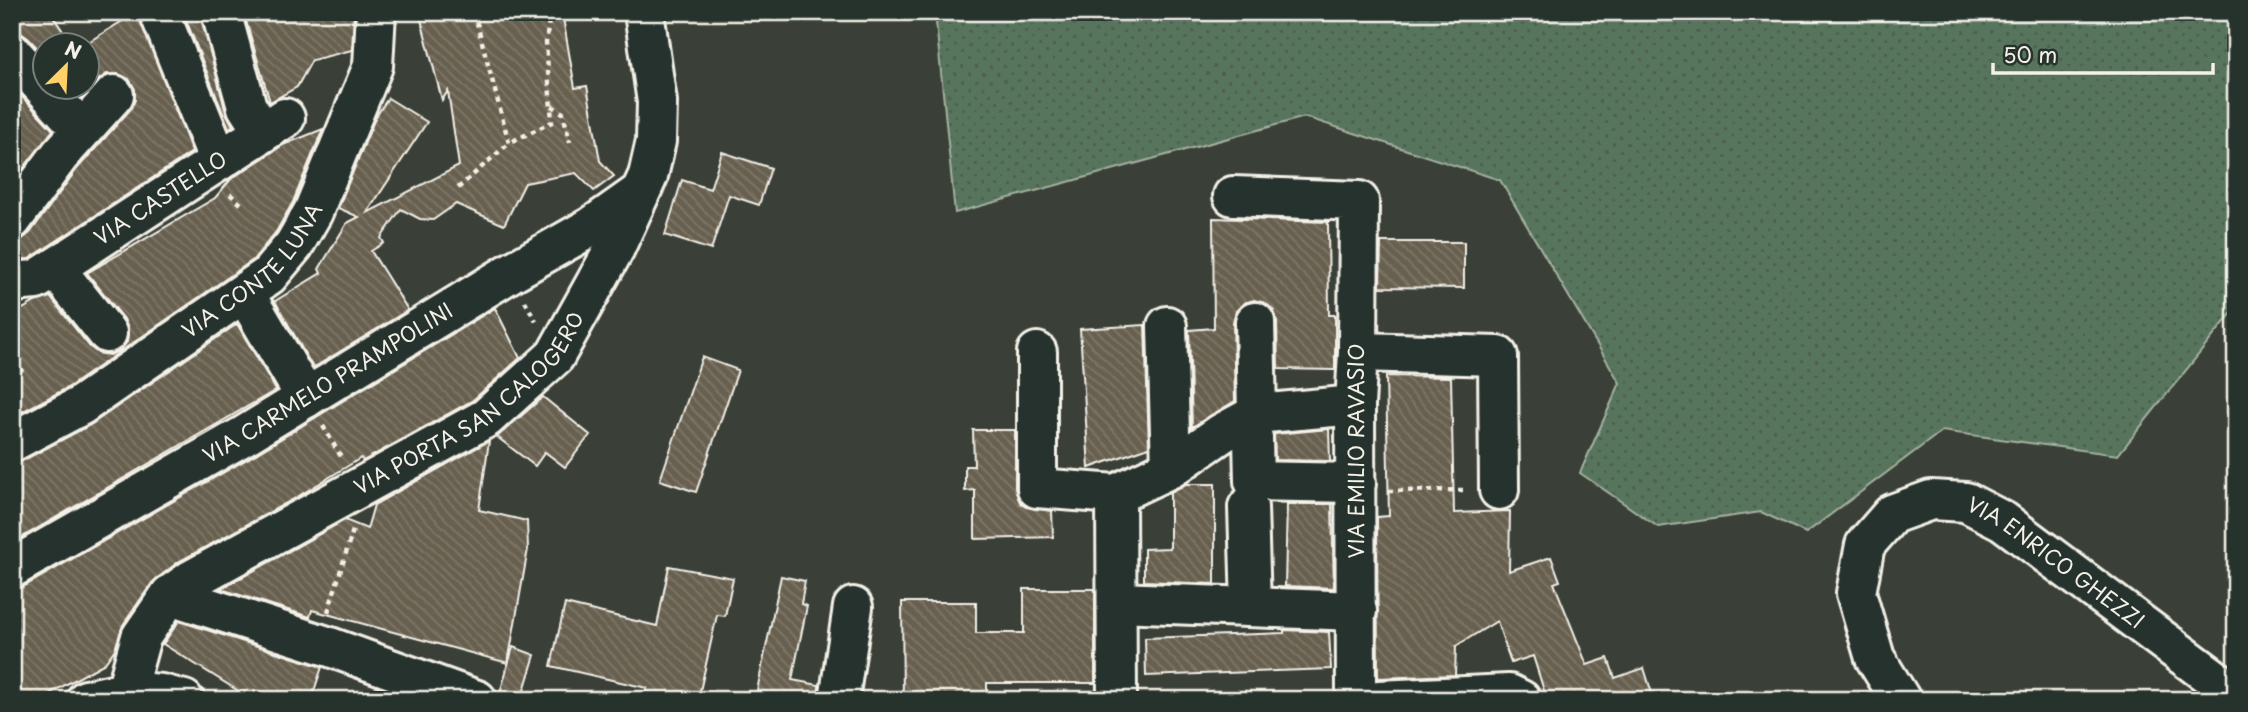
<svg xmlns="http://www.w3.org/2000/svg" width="2248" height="712" viewBox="0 0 2248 712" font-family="'Playpen Sans',sans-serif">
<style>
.grass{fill:url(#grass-dots);stroke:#a6b2a2;stroke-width:2}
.building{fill:url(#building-back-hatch);stroke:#f4f1e8;stroke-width:2}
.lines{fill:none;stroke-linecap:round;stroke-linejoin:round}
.minor-casing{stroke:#f4f1e8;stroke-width:44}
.path{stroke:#f4f1e8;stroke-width:4.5;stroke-dasharray:5 5;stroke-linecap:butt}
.minor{stroke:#26332d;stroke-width:38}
.labels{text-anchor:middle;stroke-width:5;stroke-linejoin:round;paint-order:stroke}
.street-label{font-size:21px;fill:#f4f1e8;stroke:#26332d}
</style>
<defs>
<pattern id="grass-dots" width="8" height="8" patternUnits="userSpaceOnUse" patternTransform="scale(1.75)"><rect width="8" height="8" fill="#57745c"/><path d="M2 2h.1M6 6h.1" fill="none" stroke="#4f5c50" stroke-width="1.8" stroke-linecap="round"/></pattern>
<pattern id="building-back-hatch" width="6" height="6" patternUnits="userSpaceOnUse" patternTransform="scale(1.75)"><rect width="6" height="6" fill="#686050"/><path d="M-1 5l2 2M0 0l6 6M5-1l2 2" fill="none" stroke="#7e7769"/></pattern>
</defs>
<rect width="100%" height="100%" fill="#3a4038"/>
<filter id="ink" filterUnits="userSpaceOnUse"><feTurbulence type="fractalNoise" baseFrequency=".0143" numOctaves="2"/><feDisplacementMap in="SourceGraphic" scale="14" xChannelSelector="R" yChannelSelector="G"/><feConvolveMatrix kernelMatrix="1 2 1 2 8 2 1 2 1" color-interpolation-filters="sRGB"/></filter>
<g filter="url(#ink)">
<!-- grass -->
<polygon class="grass" points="935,12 2236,12 2236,308 2118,455 1942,431 1806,533 1761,512 1658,527 1580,473 1620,383 1500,180 1305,117 955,213"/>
<!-- building -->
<g class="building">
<polygon points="12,12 50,12 73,46 46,46 46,57 28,38 19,32 12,32"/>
<polygon points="137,12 192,152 29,259 15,260 12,256 12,241 21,240 30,233 77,169 130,110 135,100 135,89 129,79 118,74 107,74 98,80 82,98 73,88 88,88 88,46 82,46"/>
<polygon points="183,12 200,12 226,113 233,126 229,128"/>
<polygon points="246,12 354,12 352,50 312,60 297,87 270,102 244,14"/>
<polygon points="419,12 562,12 575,88 587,86 600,161 614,176 594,191 576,173 525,183 504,225 456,204 433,220 420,219 401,209 381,238 384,243 371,251 408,310 313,368 275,301 321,273 319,269 347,223 359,217 338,208 375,118 388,98 427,122 367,213 459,166 448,91 442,100"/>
<polygon points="12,86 53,130 12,183"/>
<polygon points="323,129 293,202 276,232 253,260 69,387 12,417 12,315 35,302 50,297 90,347 98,353 110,355 120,350 127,342 128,329 124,319 87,273 215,198 231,179 283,145"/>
<polygon points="722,152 771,168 759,205 729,195 711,250 665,235 682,180 710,189"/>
<polygon points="1213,218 1328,222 1329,315 1335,315 1335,370 1278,369 1277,322 1274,311 1265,303 1254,300 1244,303 1236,311 1233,322 1235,401 1192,427 1189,330 1214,328"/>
<polygon points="1381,242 1464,242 1464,288 1380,287"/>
<polygon points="495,308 520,358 473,400 363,461 361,458 292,500 178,562 152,583 123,625 115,649 105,663 38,700 12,700 12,590 23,587 256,454"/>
<polygon points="237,324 276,390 12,543 12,464 22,461 92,424"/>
<polygon points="1145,325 1149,447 1089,468 1080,329"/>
<polygon points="702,357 738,370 696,492 660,480"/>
<polygon points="1386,376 1451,377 1454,513 1510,511 1509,571 1551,557 1560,581 1554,583 1587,665 1608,658 1615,678 1644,668 1654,700 1547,700 1533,656 1511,663 1497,621 1456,646 1455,675 1378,678 1377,517 1389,516"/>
<polygon points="543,397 590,435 565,467 545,452 535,466 497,437"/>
<polygon points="1329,429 1330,461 1275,460 1274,434"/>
<polygon points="973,430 1015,430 1015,488 1018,498 1021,504 1026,507 1052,511 1053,537 975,539 975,490 965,491 965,466 974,466"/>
<polygon points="489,441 479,510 527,521 528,549 508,663 312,610 310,617 221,589 345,520 367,529 374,505"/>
<polygon points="1186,484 1215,484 1215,584 1144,581 1144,549 1170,548 1170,493"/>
<polygon points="1287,504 1332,504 1334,588 1285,586"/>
<polygon points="669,566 733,578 725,616 717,615 698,700 644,700 647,688 551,666 565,604 657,626"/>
<polygon points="781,576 805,581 801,604 807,606 792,680 819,685 818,700 755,700"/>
<polygon points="1024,589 1095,589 1095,683 987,683 987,700 903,700 902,602 976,602 976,633 1024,633"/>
<polygon points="179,621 322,667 311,700 253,700 163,644"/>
<polygon points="1284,630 1329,632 1331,669 1146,676 1145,638 1284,633"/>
<polygon points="513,647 535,655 521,700 498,700"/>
</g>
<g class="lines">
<!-- minor casing -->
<g class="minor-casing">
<g id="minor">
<polyline points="159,12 219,161"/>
<polyline points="221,12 247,107 263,132"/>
<polyline points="12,53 82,130"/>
<polyline points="1233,196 1359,201 1358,352 1355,405 1356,700"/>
<polyline points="12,220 60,155 114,95"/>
<polyline points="55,268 107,333"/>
<path id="s1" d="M 12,282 L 36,280 L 285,118"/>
<polyline points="245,294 306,398"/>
<polyline points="1255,322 1257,414"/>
<polyline points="1167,326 1171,468"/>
<polyline points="1037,352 1037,488 1116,494"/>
<polyline points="1358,352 1498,356 1499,490"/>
<polyline points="1253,438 1254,481 1356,483"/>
<path id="s2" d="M 12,442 L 80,406 L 268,276 L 294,245 L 313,212 L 373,66 L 376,12"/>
<polyline points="1116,494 1171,468 1222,433 1257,414 1355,405"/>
<polyline points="1116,494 1117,700"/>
<polyline points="1248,507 1251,607"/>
<path id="s3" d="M 12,568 L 245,435 L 510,273 L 591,227 L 639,193"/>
<polyline points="170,595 330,647 477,700"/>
<polyline points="1117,602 1357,611"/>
<path id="s4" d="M 126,691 L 141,637 L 170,595 L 191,580 L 486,418 L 555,356 L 615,248 L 648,176 L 656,141 L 657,102 L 644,12"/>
<polyline points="86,700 126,691 161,694 184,700"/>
<polyline points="839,700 853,607"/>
<polyline points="1379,700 1509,694 1521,700"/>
<path id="s5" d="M 1901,700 L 1875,658 L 1856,593 L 1865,545 L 1892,514 L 1931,500 L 1966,502 L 2003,521 L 2236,695"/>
</g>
</g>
<!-- path -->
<g class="path">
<polyline points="474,12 509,143 552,122 546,43 550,12"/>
<polyline points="552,106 563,113 570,142"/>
<polyline points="458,188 509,143"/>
<polyline points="230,194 241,204"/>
<polyline points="525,301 536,321"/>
<polyline points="12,361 25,374"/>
<polyline points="323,426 343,460"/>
<polyline points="1388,491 1467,490"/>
<polyline points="328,612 353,530"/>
</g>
<!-- minor -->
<use href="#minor" class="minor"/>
</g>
</g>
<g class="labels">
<!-- street labels -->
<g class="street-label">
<text dy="7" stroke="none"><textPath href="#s1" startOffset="173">VIA CASTELLO</textPath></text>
<text dy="7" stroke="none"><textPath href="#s2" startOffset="298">VIA CONTE LUNA</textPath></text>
<text dy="7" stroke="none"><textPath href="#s3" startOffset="366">VIA CARMELO PRAMPOLINI</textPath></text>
<text dy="7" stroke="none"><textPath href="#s4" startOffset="466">VIA PORTA SAN CALOGERO</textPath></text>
<text transform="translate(1357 451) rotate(-90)" y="7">VIA EMILIO RAVASIO</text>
<text dy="7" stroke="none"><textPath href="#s5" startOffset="392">VIA ENRICO GHEZZI</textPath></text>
</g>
</g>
<!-- margin -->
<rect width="2248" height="712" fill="none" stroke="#26332d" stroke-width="42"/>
<rect x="21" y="21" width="2206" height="670" fill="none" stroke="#f4f1e8" stroke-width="2.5" filter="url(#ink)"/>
<!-- north arrow -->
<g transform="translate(66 66) rotate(24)"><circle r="33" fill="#26332d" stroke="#787f78" stroke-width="2"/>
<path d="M0-5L12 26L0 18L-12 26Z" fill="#ffd166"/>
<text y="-10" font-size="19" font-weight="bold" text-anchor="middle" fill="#f4f1e8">N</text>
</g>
<!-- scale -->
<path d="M1993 63v10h220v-10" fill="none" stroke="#f4f1e8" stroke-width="3.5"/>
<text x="2003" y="63" font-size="21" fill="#f4f1e8" stroke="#26332d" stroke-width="5" paint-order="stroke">50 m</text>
</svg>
